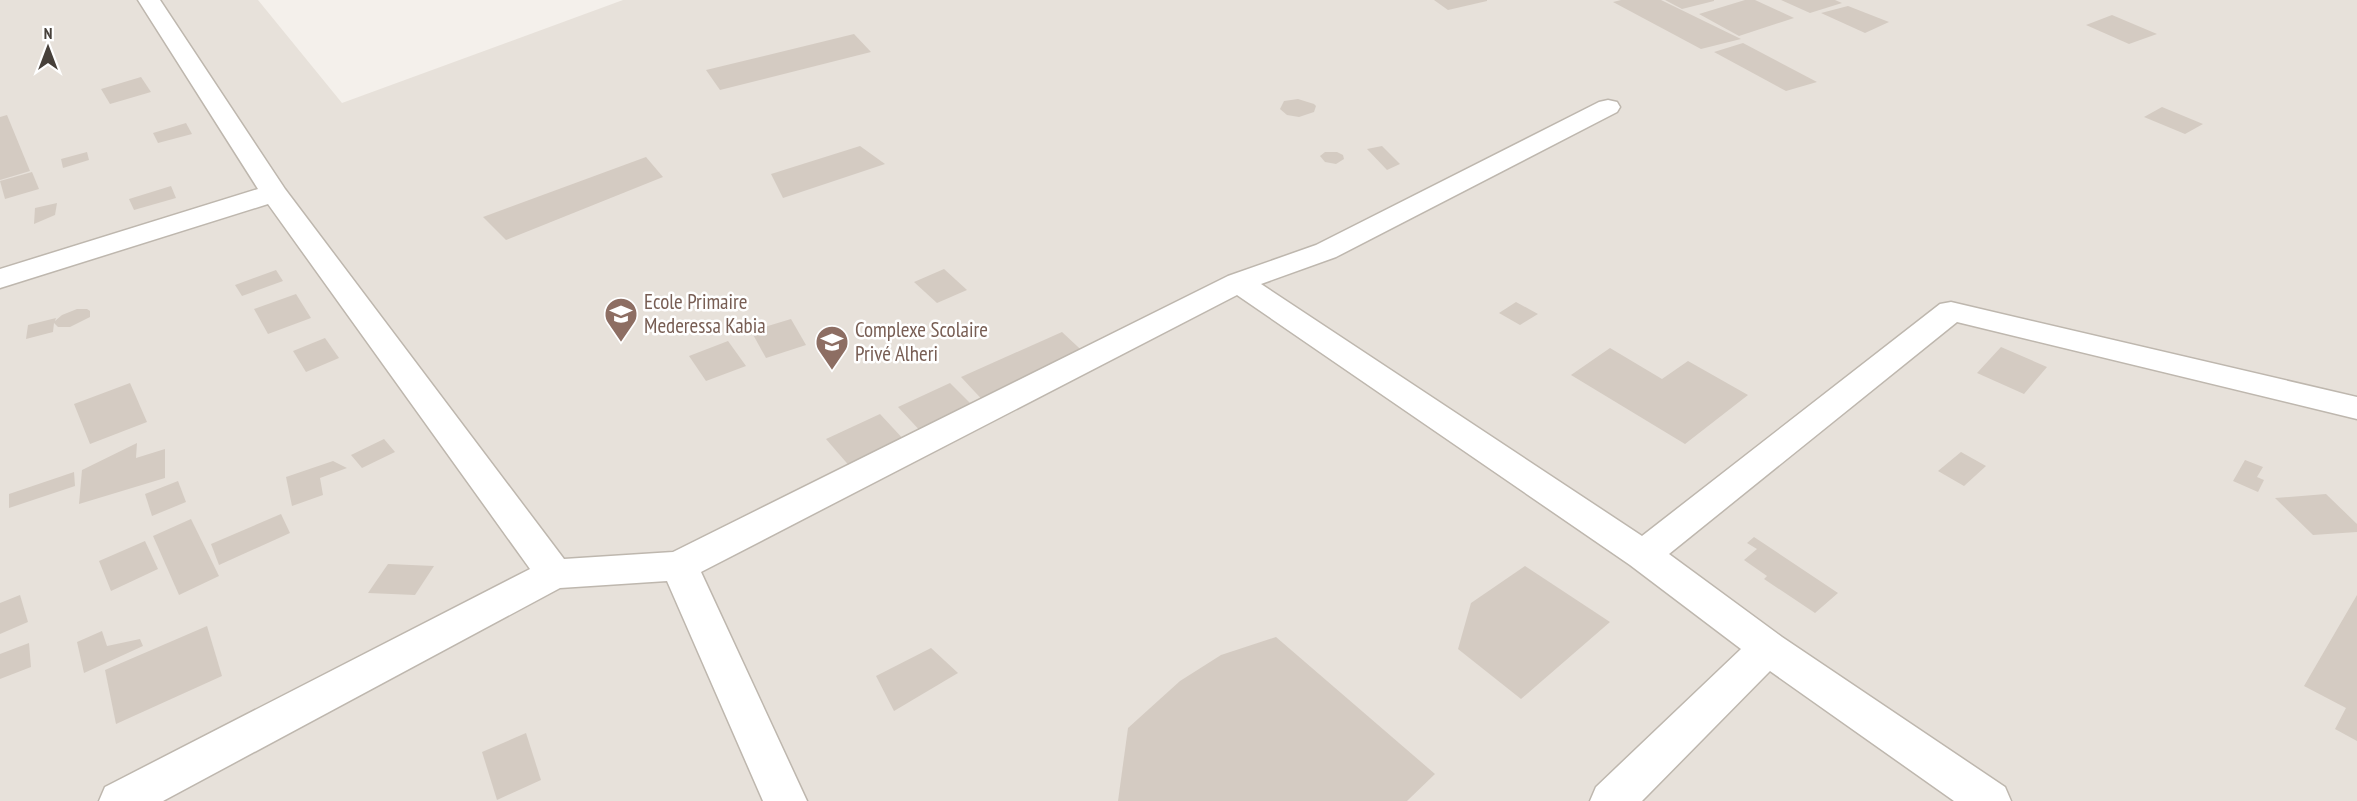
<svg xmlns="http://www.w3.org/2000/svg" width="2357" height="801" viewBox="0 0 2357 801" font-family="'PT Sans Narrow',sans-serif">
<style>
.residential{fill:#e7e1da}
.building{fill:#d4cbc2}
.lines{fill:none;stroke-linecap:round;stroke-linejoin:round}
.street-casing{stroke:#beb7ae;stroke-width:3}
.street{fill:#fff;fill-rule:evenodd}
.labels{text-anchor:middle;stroke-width:5;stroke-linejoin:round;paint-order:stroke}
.education-label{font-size:21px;fill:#785e54;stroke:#fff;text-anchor:start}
</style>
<rect width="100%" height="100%" fill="#f4f0eb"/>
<!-- residential -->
<polygon class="residential" points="0,0 258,0 342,103 623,0 2357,0 2357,801 0,801"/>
<!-- building -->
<g class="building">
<polygon points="1434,0 1487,0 1487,1 1448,10"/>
<polygon points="1621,0 1661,0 1741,39 1701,49 1613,2"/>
<polygon points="1665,0 1714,0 1714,1 1682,9"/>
<polygon points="1745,0 1755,0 1794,18 1739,36 1699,14"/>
<polygon points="1781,0 1835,0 1842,3 1810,13"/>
<polygon points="1848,6 1889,22 1865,33 1821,13"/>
<polygon points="2112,15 2157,34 2129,44 2086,25"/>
<polygon points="854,34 871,52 720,90 706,70"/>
<polygon points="1743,43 1817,82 1786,91 1714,52"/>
<polygon points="141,77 151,92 110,104 101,89"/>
<polygon points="1298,99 1314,104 1316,106 1314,112 1299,117 1287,115 1280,109 1284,101"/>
<polygon points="2162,107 2203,124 2185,134 2144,117"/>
<polygon points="7,115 30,171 0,180 0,117"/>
<polygon points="186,123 192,134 158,143 153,133"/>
<polygon points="860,146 885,164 783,198 771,174"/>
<polygon points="1382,146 1400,164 1387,170 1367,149"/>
<polygon points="87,152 89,160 63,168 61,159"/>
<polygon points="1325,152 1337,152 1343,155 1344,159 1336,164 1325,162 1320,156"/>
<polygon points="646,157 663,177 506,240 483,217"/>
<polygon points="32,172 39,189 5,199 0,181"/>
<polygon points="171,186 176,198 134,210 129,199"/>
<polygon points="57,203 55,215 34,224 35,208"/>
<polygon points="944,269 967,290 937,303 914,282"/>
<polygon points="276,270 283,281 242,296 235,285"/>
<polygon points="296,294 311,318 268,334 254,309"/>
<polygon points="1516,302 1538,314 1520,325 1499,313"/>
<polygon points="77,309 87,309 90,311 90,317 70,327 58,327 54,323 53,332 26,339 28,325 56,318 55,321 62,315"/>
<polygon points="791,319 806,345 766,358 751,331"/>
<polygon points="1062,332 1092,360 989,407 961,377"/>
<polygon points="325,338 339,358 306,372 293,351"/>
<polygon points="728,341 746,366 706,381 689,356"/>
<polygon points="2001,347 2047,367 2024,394 1977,373"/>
<polygon points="1610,348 1662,379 1688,361 1748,395 1685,444 1571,375"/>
<polygon points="130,383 147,422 90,444 74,404"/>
<polygon points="950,383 977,410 924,435 898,407"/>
<polygon points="880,414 906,442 852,469 826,439"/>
<polygon points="384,439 395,452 362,468 351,455"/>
<polygon points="137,443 136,458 165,449 165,478 79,504 82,470"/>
<polygon points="1961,452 1986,466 1964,486 1938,471"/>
<polygon points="2245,460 2263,467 2257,477 2264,480 2258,492 2233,481"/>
<polygon points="333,461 347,468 320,478 323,495 292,506 286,477"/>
<polygon points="74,472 75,486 9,508 9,494"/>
<polygon points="178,481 186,502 152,516 145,494"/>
<polygon points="2326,494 2357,524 2357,532 2313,535 2275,498"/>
<polygon points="281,514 290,533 219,565 211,544"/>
<polygon points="191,519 219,576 179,595 153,536"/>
<polygon points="1754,537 1838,593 1815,613 1764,579 1767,576 1744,560 1757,549 1747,543"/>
<polygon points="145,541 158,569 111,591 99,561"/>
<polygon points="388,564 434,566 415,595 368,593"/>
<polygon points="1525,566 1610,622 1521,699 1458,649 1471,603"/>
<polygon points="20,595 28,622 0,634 0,603"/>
<polygon points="2357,595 2357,741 2335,729 2346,708 2304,686"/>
<polygon points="207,626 222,676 116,724 105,670"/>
<polygon points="102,631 107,646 140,639 143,646 84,673 77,642"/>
<polygon points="1276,637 1435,774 1407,801 1118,801 1128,728 1180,681 1221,655"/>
<polygon points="29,643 31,667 0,679 0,654"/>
<polygon points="931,648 958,673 894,711 876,676"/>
<polygon points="526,733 541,780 497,800 482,752"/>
</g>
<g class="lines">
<!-- street casing -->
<g class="street-casing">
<polygon id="street" points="138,0 160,0 285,189 564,559 673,552 1228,276 1316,245 1599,102 1608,100 1617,102 1620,107 1617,112 1336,257 1261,284 1642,536 1940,304 1951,302 2357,397 2357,419 1957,322 1669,554 1782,637 2005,787 2011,801 1954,801 1770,671 1642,801 1590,801 1596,787 1741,649 1630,565 1237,295 701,572 807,801 763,801 667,581 560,588 163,801 99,801 105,787 530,569 268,204 0,288 0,269 258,189"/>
</g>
<!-- street -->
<use href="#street" class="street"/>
</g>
<!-- icons -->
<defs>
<g id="school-pin" transform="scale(1.725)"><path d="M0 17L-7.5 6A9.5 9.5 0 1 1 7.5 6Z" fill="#8d6e63" stroke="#fff"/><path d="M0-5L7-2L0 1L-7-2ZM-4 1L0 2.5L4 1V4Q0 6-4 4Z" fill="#fff"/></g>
</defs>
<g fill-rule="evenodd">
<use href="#school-pin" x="621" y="314"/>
<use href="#school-pin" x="832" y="342"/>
</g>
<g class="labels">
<!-- education labels -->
<g class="education-label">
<text x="644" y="309">Ecole Primaire<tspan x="644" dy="24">Mederessa Kabia</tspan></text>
<text x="855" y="337">Complexe Scolaire<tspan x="855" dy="24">Privé Alheri</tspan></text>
</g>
</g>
<!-- north arrow -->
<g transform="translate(48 48)" stroke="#ffffff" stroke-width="4.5" paint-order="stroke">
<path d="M0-4.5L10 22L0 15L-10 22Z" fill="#47403a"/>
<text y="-9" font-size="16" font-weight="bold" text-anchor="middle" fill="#47403a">N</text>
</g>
</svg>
